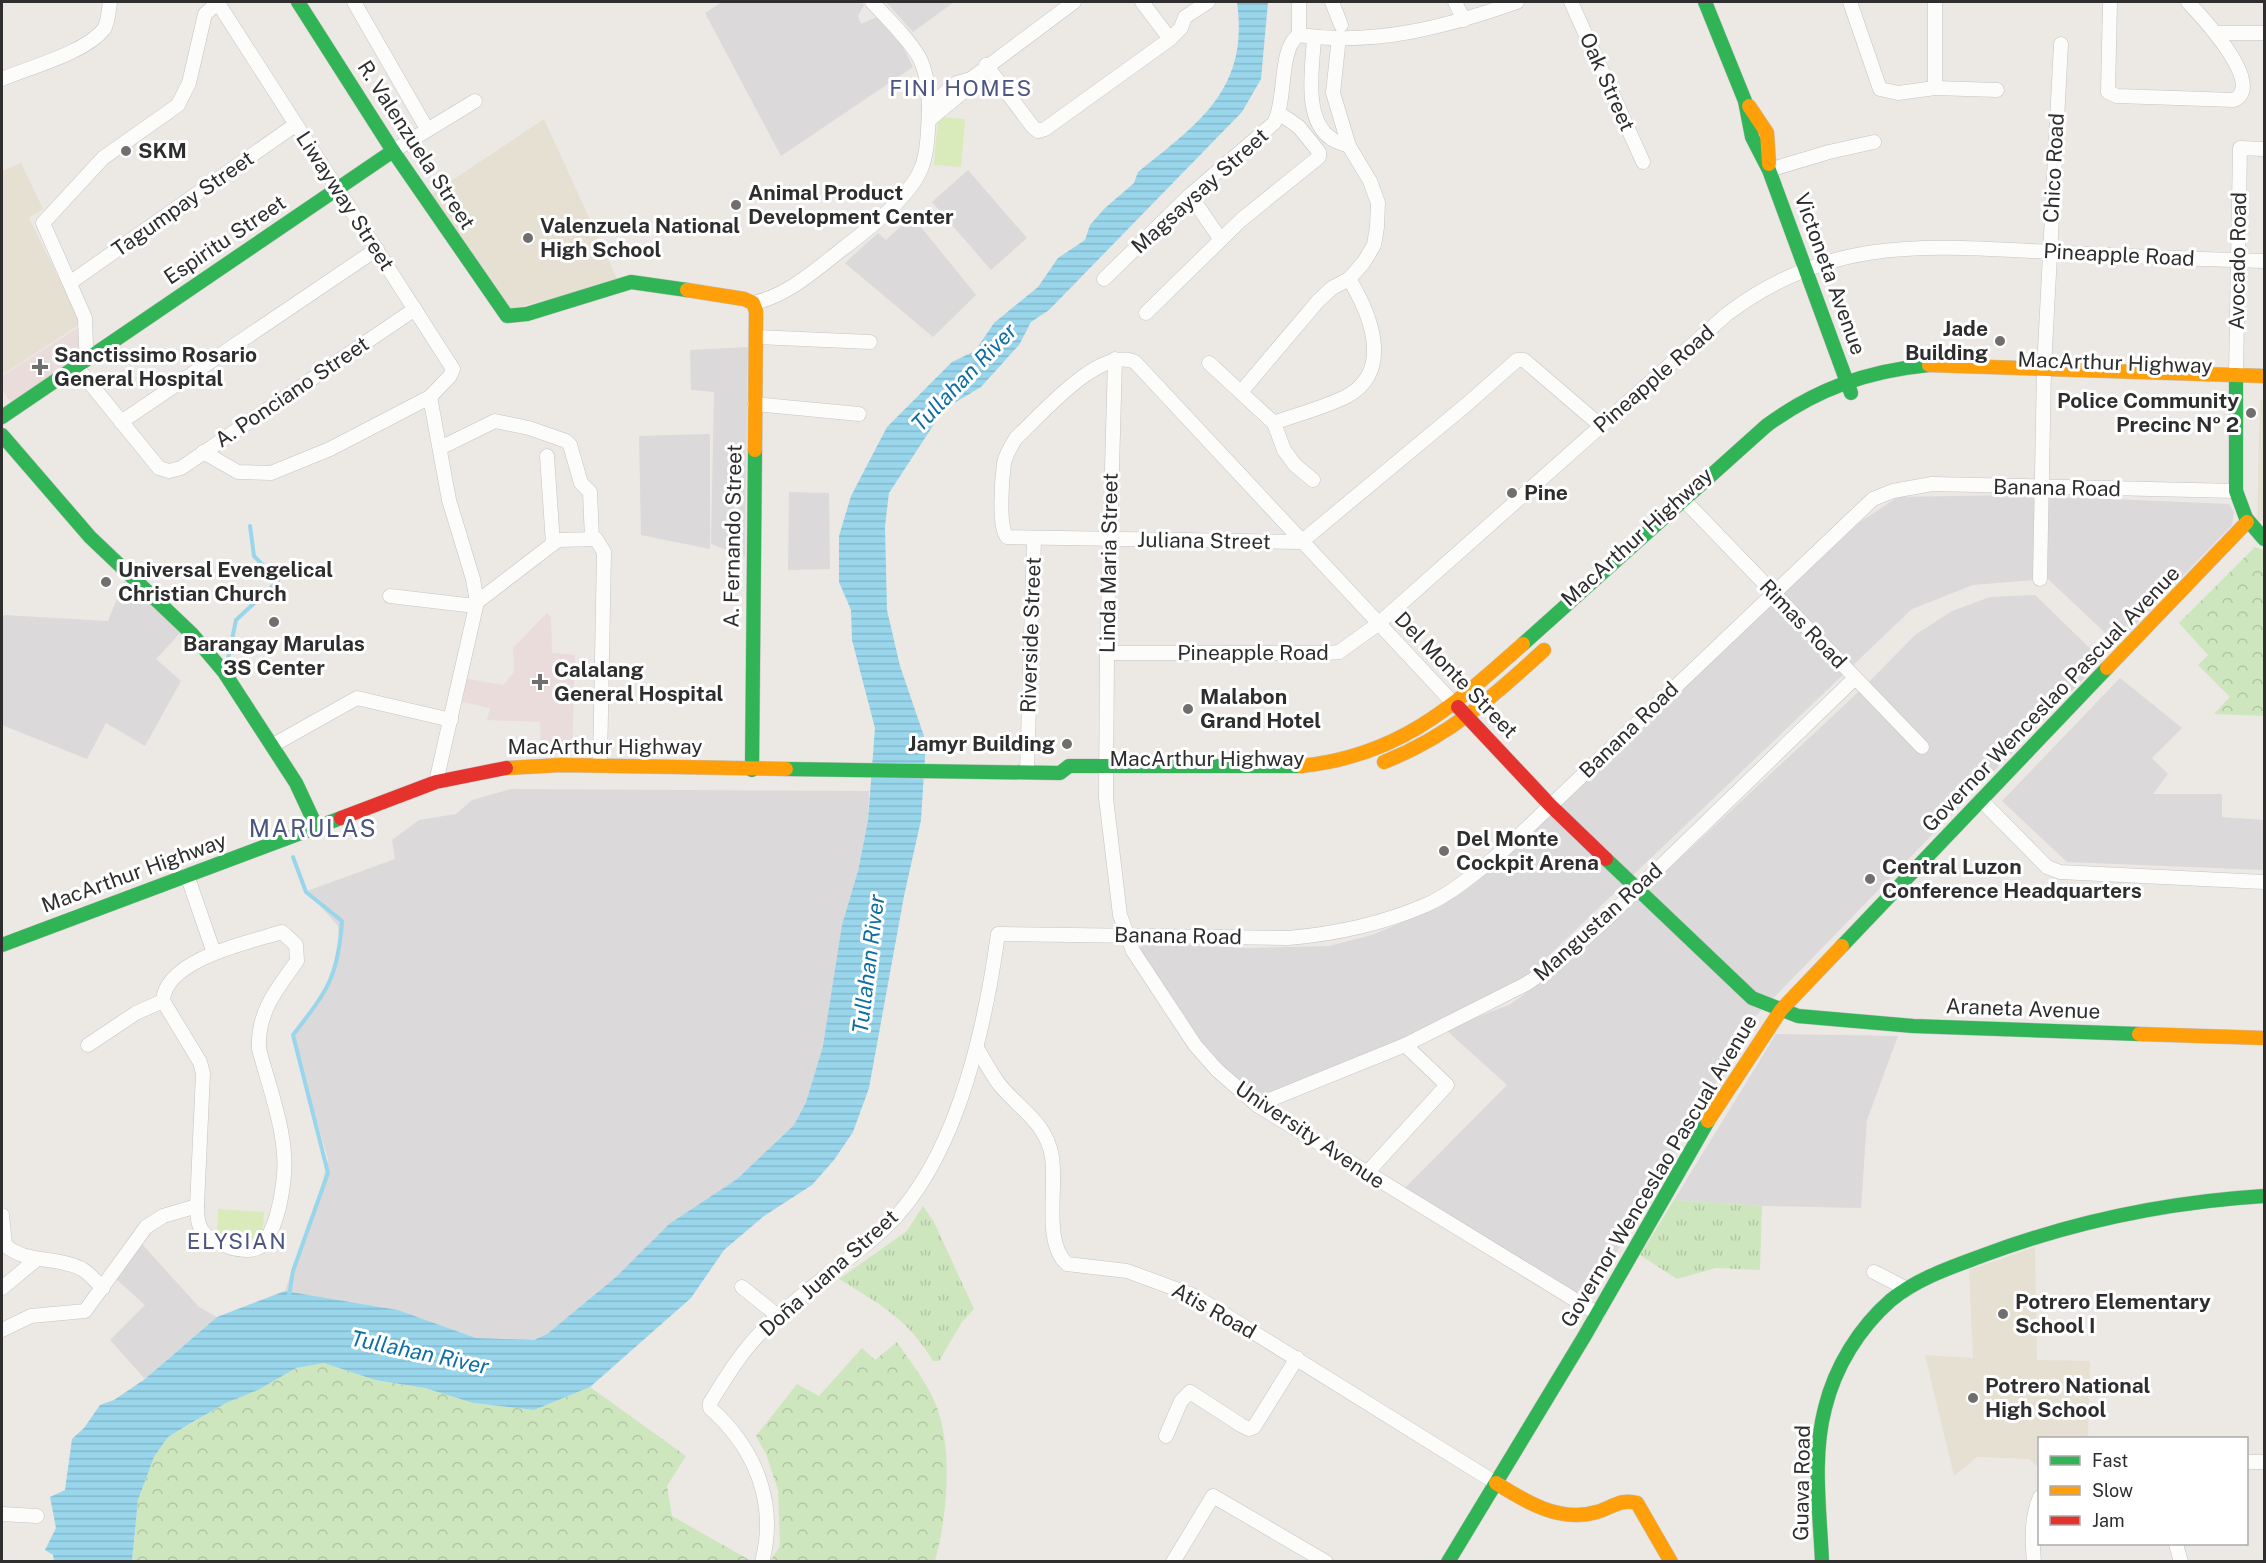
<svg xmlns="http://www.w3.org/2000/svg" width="2266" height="1563" viewBox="0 0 2266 1563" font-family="'Public Sans',sans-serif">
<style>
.industrial{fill:#dcd9db}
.education{fill:#e6e0d3}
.medical{fill:#e9dcdb}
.grass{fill:url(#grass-tufts)}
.forest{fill:url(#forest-crowns)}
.pitch{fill:#d9eabb}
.water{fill:url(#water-rules)}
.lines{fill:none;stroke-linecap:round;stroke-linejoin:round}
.stream{stroke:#99d6ec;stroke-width:4}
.street-casing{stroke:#c5c4c5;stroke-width:15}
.fast-casing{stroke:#c5c4c5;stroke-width:15}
.slow-casing{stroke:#c5c4c5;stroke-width:15}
.jam-casing{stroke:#c5c4c5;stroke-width:15}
.street{stroke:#fcfcfb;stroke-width:14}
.fast{stroke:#30b455;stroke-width:14}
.slow{stroke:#ff9f0a;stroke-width:14}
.jam{stroke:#e5322d;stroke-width:14}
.poi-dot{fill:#706f6e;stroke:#fff;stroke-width:2}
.labels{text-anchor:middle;stroke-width:6;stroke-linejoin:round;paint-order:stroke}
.street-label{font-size:21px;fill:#2e2e2e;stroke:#fff}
.poi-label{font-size:21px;font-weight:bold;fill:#2e2e2e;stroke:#fff;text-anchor:start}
.neighbourhood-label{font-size:22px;letter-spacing:1.5px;fill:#4d5680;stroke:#fff}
.water-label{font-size:22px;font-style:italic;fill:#0d6fa3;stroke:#fff}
.quarter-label{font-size:24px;letter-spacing:1.5px;fill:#4d5680;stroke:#fff}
</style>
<defs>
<pattern id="grass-tufts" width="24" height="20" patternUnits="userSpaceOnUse" patternTransform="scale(1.5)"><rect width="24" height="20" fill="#cee6be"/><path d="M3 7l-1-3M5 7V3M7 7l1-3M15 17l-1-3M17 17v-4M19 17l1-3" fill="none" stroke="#b1c6a4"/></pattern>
<pattern id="forest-crowns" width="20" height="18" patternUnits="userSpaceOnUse" patternTransform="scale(1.5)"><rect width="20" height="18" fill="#cee6be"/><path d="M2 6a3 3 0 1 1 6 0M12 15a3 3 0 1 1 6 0" fill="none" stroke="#b1c6a4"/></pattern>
<pattern id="water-rules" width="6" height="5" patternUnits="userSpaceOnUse" patternTransform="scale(1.5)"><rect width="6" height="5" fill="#99d6ec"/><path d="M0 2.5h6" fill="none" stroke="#84b8cb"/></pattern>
</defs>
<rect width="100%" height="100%" fill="#ece8e4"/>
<!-- industrial -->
<g class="industrial">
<polygon points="722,2 861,2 864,5 858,16 861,24 877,17 903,47 913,67 781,156 705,13"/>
<polygon points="886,2 954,2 913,32"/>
<polygon points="968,170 1027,238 991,270 932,202"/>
<polygon points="912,216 976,295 933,337 845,263 878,233 886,240"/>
<polygon points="748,347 745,557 711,544 714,392 691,390 690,350"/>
<polygon points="710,434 710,549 641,535 639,436"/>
<polygon points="789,492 829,493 830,569 788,570"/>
<polygon points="2013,495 2229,504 2234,512 2232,525 2117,644 2048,579 1973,585 1912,609 1521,982 1469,1011 1257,1098 1205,1051 1139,949 1146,943 1247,948 1329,946 1372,935 1441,906 1507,855 1860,522 1898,497"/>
<polygon points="124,581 181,632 156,659 181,681 145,746 106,723 87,759 2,725 2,620 4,615 108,621"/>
<polygon points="2035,595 2102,660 1754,1018 1587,1302 1402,1191 1507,1085 1445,1029 1509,1005 1568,963 1869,682 1915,635 1952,611 1990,597"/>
<polygon points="2120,678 2182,728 2152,758 2168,774 2153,794 2222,794 2222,817 2264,820 2264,870 2067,862 2002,801"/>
<polygon points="511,789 869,791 868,820 823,1046 806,1102 794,1125 737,1179 669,1224 616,1277 547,1334 534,1340 510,1341 476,1338 398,1310 285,1291 321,1187 328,1159 292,1039 330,984 340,950 338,926 307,891 395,859 392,840 419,820 456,814 472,800"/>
<polygon points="1776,1034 1898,1036 1867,1120 1861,1208 1762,1206 1674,1200"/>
<polygon points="141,1243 199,1307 217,1317 145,1379 110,1340 145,1305 116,1279"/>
</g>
<!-- education -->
<g class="education">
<polygon points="544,119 618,281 507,310 430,195"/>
<polygon points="21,163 43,209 29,218 76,313 79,325 2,375 2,171"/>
<polygon points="2260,400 2264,400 2264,521 2257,521"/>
<polygon points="2035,1247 2037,1360 2090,1361 2088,1438 2040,1438 2039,1468 2029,1459 1977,1457 1954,1476 1925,1355 1973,1358 1969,1270"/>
</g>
<!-- medical -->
<g class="medical">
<polygon points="79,327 78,357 11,403 2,389 2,376"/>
<polygon points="547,613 551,617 552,653 575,655 572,754 541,754 540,722 487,720 490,708 458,701 463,678 503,685 514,672 513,648"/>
</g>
<!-- grass -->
<g class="grass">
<polygon points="1674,1200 1762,1206 1760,1270 1716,1268 1677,1279 1640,1255"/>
<path d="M 923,1206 L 934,1222 L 974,1309 L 962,1322 L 939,1361 L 933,1361 C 908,1319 880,1304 839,1279 L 907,1231 Z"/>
</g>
<!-- forest -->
<g class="forest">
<polygon points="2255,547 2264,550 2264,716 2214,714 2230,697 2198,665 2208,655 2179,623"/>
<path d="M 897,1342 C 908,1358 921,1375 930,1392 C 955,1437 948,1514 935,1561 L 770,1561 L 780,1546 L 778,1490 L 766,1454 L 756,1436 L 797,1384 L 819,1396 L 862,1348 L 875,1360 Z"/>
<polygon points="324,1363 375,1380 425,1388 473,1403 534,1410 590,1387 686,1456 667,1486 672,1516 753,1562 132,1562 138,1500 154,1457 168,1437 226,1403 258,1390 296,1368"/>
</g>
<!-- pitch -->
<g class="pitch">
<polygon points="938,117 965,119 961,167 934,165"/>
<polygon points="218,1209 264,1212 262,1240 217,1238"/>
</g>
<!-- water -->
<path class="water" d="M 1237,2 L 1268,2 L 1261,79 L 1242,112 L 1049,310 L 1031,322 L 1019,345 L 981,387 L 944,409 L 889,493 L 885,526 L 887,610 L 900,666 L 926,742 L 921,820 L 904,896 L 869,1088 L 853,1132 L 834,1160 L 812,1185 L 764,1216 L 724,1250 L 691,1298 L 590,1387 L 534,1410 L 473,1403 L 425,1388 L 375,1380 L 324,1363 L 296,1368 L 258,1390 L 226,1403 L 191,1423 L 168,1437 L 154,1457 L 138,1500 L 132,1561 L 54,1561 L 53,1555 L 45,1550 L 56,1528 L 50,1497 L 65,1490 L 72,1439 L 84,1428 L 100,1405 L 114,1400 L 145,1379 L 217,1317 L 285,1291 L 398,1310 L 476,1338 L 534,1340 L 547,1334 L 616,1277 L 669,1224 L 737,1179 L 794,1125 L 806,1102 L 823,1046 L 842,925 L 858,871 L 868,820 L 875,728 L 852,640 L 851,610 L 839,582 L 839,536 L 851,496 L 887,427 L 952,362 L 975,351 L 994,323 L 1038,287 L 1058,258 L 1085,240 L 1090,225 L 1104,209 L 1134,183 L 1138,172 C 1200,122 1249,89 1237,2 Z"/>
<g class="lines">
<!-- stream -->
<g class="stream">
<polyline points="227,664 236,620 278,581 254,556 250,526"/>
<path d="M 289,1296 L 293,1271 L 328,1173 L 293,1035 C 327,991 338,978 342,921 L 306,892 L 293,857"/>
</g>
<!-- street casing -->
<g class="street-casing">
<g id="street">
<polyline points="354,2 427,129"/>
<polyline points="1142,2 1170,39"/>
<polyline points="1299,2 1299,35"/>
<polyline points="1332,2 1341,25"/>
<polyline points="1455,2 1464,20"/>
<polyline points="1571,2 1643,162"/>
<polyline points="1850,2 1880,89 1898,93 1935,88 1997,90"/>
<path d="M 2110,2 L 2108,92 L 2117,96 L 2234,100 C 2266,85 2202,17 2188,2"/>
<polyline points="2216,33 2264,33"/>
<path d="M 1314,37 C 1313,65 1302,120 1332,139 C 1337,142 1344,144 1349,146"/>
<polyline points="986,65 1033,127 1038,131 1045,129 1170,39 1181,28 1185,17 1208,2"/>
<path d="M 2,79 C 30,67 85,53 104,29 C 108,23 109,10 110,2"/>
<polyline points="1935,88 1935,2"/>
<polyline points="929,106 957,83 971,79 1074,2"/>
<polyline points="929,120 970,86 971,79"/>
<polyline points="393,151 475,101"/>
<polyline points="1769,170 1829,152 1874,142"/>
<polyline points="1190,195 1221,240"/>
<path d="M 1104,279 L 1189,196 L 1274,123 C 1287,101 1278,48 1299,35 C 1375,46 1446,27 1517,2"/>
<polyline points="71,282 295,125"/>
<path d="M 753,303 C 787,296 814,271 841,250 C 866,231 909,198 921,169 C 928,152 928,129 929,111 C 929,94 927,72 919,57 C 907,37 888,19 872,2"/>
<polyline points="1146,313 1241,220 1319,157 1319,152 1299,127 1279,113"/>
<polyline points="756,337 870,342"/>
<polyline points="90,356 86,346 85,318 43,223 103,158 178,105 189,83 205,14 219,2"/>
<polyline points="1115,359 1107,653 1106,798 1120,915 1133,951 1195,1045 1217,1070 1257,1105 1598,1314"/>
<polyline points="1209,363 1274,423 1284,450 1295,465 1313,480"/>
<polyline points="76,366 159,468 169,471 181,468 415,309"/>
<polyline points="2236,375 2240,148 2264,149"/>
<polyline points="1241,392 1318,301 1332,288 1349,279 1364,262 1374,245 1377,227 1378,203 1370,181 1349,146 1333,93 1339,37"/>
<polyline points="430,397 449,500 473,579 477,602 436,782"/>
<polyline points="755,404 859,414"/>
<polyline points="121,422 377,249"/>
<path d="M 1274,423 C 1295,415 1330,406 1349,395 C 1393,369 1370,313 1349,279"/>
<polyline points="440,448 495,421 529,428 566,441 570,445 581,483 590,492 592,539"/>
<polyline points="203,452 238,472 271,473 330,449 430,397 450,376 453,369 218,3"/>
<polyline points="547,456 553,544"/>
<polyline points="1685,501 1922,747"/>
<polyline points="2040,579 2044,369 2061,44"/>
<polyline points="390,596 475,606"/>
<polyline points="477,602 558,540 596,539 604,552 600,765"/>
<path d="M 1107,653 L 1328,653 L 1339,652 L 1378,624 L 1727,314 C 1831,235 1928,246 2050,252 C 2121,256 2193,259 2264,261"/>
<path d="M 1455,705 L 1135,362 C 1100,345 1040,416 1016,438 C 1011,446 1006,454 1004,463 C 1002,479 998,526 1007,537 L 1301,542 L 1466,405 L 1517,360 L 1524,360 L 1601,426"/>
<polyline points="273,745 357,698 451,720"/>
<polyline points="1027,772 1034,539"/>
<polyline points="1983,802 2047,867 2060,872 2264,882"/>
<polyline points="187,875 214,953"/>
<path d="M 282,932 L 296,945 L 297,961 C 277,989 257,1012 259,1049 C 270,1091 290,1140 283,1184 C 281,1202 275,1231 262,1245 C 249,1258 209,1243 201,1229 C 197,1222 197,1213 197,1206 L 203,1073 L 200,1062 L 163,1001 C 165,959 250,942 282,932 Z"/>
<polyline points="88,1045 136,1013 163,1001"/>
<path d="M 977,1048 C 984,1060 991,1073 999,1084 C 1019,1109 1047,1123 1052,1157 C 1057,1188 1043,1242 1067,1264 L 1127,1271 L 1195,1296 L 1496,1483"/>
<polyline points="1257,1105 1405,1045 1526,984 1551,967 1598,927 1855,678"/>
<polyline points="1366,1174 1447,1085 1405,1045"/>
<path d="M 2,1215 L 5,1245 C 26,1264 58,1256 82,1269 C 89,1273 96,1282 103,1288"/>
<polyline points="1874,1272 1907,1289"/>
<polyline points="742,1287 778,1316"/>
<polyline points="2,1288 37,1259"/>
<polyline points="2,1330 31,1316 85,1311 146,1227 163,1216 197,1206"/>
<polyline points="1166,1436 1181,1401 1190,1392 1241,1425 1249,1429 1254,1427 1297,1358"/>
<polyline points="2246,1462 2264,1462"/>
<polyline points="2,1514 37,1516"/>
<polyline points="2176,1544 2181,1562"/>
<path d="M 762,1562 C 778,1502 754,1447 710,1408 L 710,1403 C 726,1377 742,1351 763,1330 C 801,1291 850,1262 889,1224 C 958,1155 985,1028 998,934 L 1288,938 C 1335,934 1382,924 1426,905 C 1455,892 1480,869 1505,849 L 1873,499 L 1893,491 L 1932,484 L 2236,491"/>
<polyline points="1173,1562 1213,1496 1326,1562"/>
<path d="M 2034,1562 C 2032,1539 2031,1518 2040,1497"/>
</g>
</g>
<!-- fast casing -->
<g class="fast-casing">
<g id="fast">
<polyline points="298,2 393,151 507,316 527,314 631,282 687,290"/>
<polyline points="1705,2 1745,101 1752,137 1769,170 1851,393"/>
<polyline points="2236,375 2236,491 2246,518 2264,539"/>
<polyline points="2,417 393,151"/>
<polyline points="2,435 90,537 192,634 224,672 296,783 317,828"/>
<path d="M 1523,644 L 1766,426 C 1816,389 1867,371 1929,365"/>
<polyline points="786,769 1060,773 1069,766 1301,766"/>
<polyline points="752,770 755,450"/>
<polyline points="1606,859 1752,998 1798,1016 1913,1026 2139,1034"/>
<polyline points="2,945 341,818"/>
<polyline points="1842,946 2107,668"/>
<polyline points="1448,1562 1584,1337 1708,1121"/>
<path d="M 1822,1562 C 1820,1512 1812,1457 1825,1408 C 1835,1367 1859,1328 1891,1300 C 1918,1278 1952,1267 1984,1255 C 2075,1221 2167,1202 2264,1196"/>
</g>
</g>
<!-- slow casing -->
<g class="slow-casing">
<g id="slow">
<polyline points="1749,106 1767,133 1769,164"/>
<polyline points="687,290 744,299 753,303 756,311 755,450"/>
<polyline points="1929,365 2264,376"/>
<polyline points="2107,668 2247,522"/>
<path d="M 1384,762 C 1448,737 1494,696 1544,650"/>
<path d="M 1301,766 C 1399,756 1452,707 1523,644"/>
<polyline points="506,768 561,765 786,769"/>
<polyline points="2139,1034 2264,1038"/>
<polyline points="1708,1121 1781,1010 1842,946"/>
<path d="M 1496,1483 C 1526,1502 1560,1523 1597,1512 C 1611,1508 1621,1498 1637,1503 L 1671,1562"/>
</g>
</g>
<!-- jam casing -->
<g class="jam-casing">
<g id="jam">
<polyline points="1458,707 1550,805 1606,859"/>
<polyline points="341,818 436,782 506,768"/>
</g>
</g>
<!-- street -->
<use href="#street" class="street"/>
<!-- fast -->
<use href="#fast" class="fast"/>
<!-- slow -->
<use href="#slow" class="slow"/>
<!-- jam -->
<use href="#jam" class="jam"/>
</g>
<!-- markers -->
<g class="poi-dot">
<circle cx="126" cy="151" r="6"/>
<circle cx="736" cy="205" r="6"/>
<circle cx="528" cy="238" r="6"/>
<circle cx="2000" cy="341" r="6"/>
<path d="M37 358h6v6h6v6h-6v6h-6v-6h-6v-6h6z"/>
<circle cx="2251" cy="413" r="6"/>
<circle cx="1512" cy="493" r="6"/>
<circle cx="106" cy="582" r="6"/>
<circle cx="274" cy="622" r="6"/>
<path d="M537 673h6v6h6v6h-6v6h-6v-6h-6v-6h6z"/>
<circle cx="1188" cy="709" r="6"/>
<circle cx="1067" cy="744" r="6"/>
<circle cx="1444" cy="851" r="6"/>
<circle cx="1870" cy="879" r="6"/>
<circle cx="2003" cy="1314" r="6"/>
<circle cx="1973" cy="1398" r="6"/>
</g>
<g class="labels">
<!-- street labels -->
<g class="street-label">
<text transform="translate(1607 82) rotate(66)" y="7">Oak Street</text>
<text transform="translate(416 145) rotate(57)" y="7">R. Valenzuela Street</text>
<text transform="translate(2054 168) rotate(-87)" y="7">Chico Road</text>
<text transform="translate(1200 191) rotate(-42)" y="7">Magsaysay Street</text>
<text transform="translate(345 201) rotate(57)" y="7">Liwayway Street</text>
<text transform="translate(183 204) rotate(-35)" y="7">Tagumpay Street</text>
<text transform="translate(225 240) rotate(-34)" y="7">Espiritu Street</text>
<text transform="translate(2119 255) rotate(3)" y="7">Pineapple Road</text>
<text transform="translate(2238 261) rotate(-89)" y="7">Avocado Road</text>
<text transform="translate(1830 274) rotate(70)" y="7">Victoneta Avenue</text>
<text transform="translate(2115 363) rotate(2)" y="7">MacArthur Highway</text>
<text transform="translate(1654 379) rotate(-41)" y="7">Pineapple Road</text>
<text transform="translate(292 392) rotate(-34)" y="7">A. Ponciano Street</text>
<text transform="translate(2057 488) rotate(1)" y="7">Banana Road</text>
<text transform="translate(733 536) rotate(-89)" y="7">A. Fernando Street</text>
<text transform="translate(1637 537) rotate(-42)" y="7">MacArthur Highway</text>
<text transform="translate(1204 541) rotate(1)" y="7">Juliana Street</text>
<text transform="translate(1109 563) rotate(-89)" y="7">Linda Maria Street</text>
<text transform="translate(1803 624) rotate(46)" y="7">Rimas Road</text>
<text transform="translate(1031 635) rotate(-88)" y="7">Riverside Street</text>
<text x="1253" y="660">Pineapple Road</text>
<text transform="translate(1456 675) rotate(46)" y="7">Del Monte Street</text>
<text transform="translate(2051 699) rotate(-46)" y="7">Governor Wenceslao Pascual Avenue</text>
<text transform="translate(1629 730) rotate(-44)" y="7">Banana Road</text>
<text x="605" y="754">MacArthur Highway</text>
<text x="1207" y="766">MacArthur Highway</text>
<text transform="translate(134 873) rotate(-20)" y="7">MacArthur Highway</text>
<text transform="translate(1598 922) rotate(-42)" y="7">Mangustan Road</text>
<text transform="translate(1178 936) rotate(1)" y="7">Banana Road</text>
<text transform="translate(2023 1009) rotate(2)" y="7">Araneta Avenue</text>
<text transform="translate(1310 1135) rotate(34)" y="7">University Avenue</text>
<text transform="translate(1659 1171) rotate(-59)" y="7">Governor Wenceslao Pascual Avenue</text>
<text transform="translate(829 1273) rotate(-42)" y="7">Doña Juana Street</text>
<text transform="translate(1214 1311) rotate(29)" y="7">Atis Road</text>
<text transform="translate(1802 1483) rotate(-89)" y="7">Guava Road</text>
</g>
<!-- poi labels -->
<g class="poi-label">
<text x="138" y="158">SKM</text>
<text x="748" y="200">Animal Product<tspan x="748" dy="24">Development Center</tspan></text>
<text x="540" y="233">Valenzuela National<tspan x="540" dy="24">High School</tspan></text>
<text x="1988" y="336" text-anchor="end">Jade<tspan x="1988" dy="24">Building</tspan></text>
<text x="54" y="362">Sanctissimo Rosario<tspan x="54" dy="24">General Hospital</tspan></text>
<text x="2239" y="408" text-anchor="end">Police Community<tspan x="2239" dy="24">Precinc № 2</tspan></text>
<text x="1524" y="500">Pine</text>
<text x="118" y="577">Universal Evengelical<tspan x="118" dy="24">Christian Church</tspan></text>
<text x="274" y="651" text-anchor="middle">Barangay Marulas<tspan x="274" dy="24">3S Center</tspan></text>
<text x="554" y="677">Calalang<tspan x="554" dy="24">General Hospital</tspan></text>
<text x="1200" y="704">Malabon<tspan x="1200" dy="24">Grand Hotel</tspan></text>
<text x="1055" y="751" text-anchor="end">Jamyr Building</text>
<text x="1456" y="846">Del Monte<tspan x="1456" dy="24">Cockpit Arena</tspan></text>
<text x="1882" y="874">Central Luzon<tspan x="1882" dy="24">Conference Headquarters</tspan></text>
<text x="2015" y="1309">Potrero Elementary<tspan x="2015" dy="24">School I</tspan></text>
<text x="1985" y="1393">Potrero National<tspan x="1985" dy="24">High School</tspan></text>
</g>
<!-- neighbourhood labels -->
<g class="neighbourhood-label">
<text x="961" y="96">FINI HOMES</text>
<text x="237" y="1249">ELYSIAN</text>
</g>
<!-- water labels -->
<g class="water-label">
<text transform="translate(964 377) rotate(-46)" y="8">Tullahan River</text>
<text transform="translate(868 964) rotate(-83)" y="8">Tullahan River</text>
<text transform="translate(420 1352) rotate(12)" y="8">Tullahan River</text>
</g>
<!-- quarter labels -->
<g class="quarter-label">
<text x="313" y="837">MARULAS</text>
</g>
</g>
<!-- border -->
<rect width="2266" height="1563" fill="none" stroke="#2e2e2e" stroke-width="6"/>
<!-- legend -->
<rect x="2038" y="1437" width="210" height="108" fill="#ffffff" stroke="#ababab" stroke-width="1.5"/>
<rect x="2050" y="1456" width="30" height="9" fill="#30b455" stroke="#ababab" stroke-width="1.5"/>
<text x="2092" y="1467" font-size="18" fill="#2e2e2e">Fast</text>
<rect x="2050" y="1486" width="30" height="9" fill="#ff9f0a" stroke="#ababab" stroke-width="1.5"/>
<text x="2092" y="1497" font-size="18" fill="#2e2e2e">Slow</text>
<rect x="2050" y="1516" width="30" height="9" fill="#e5322d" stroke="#ababab" stroke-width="1.5"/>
<text x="2092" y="1527" font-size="18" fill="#2e2e2e">Jam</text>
</svg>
